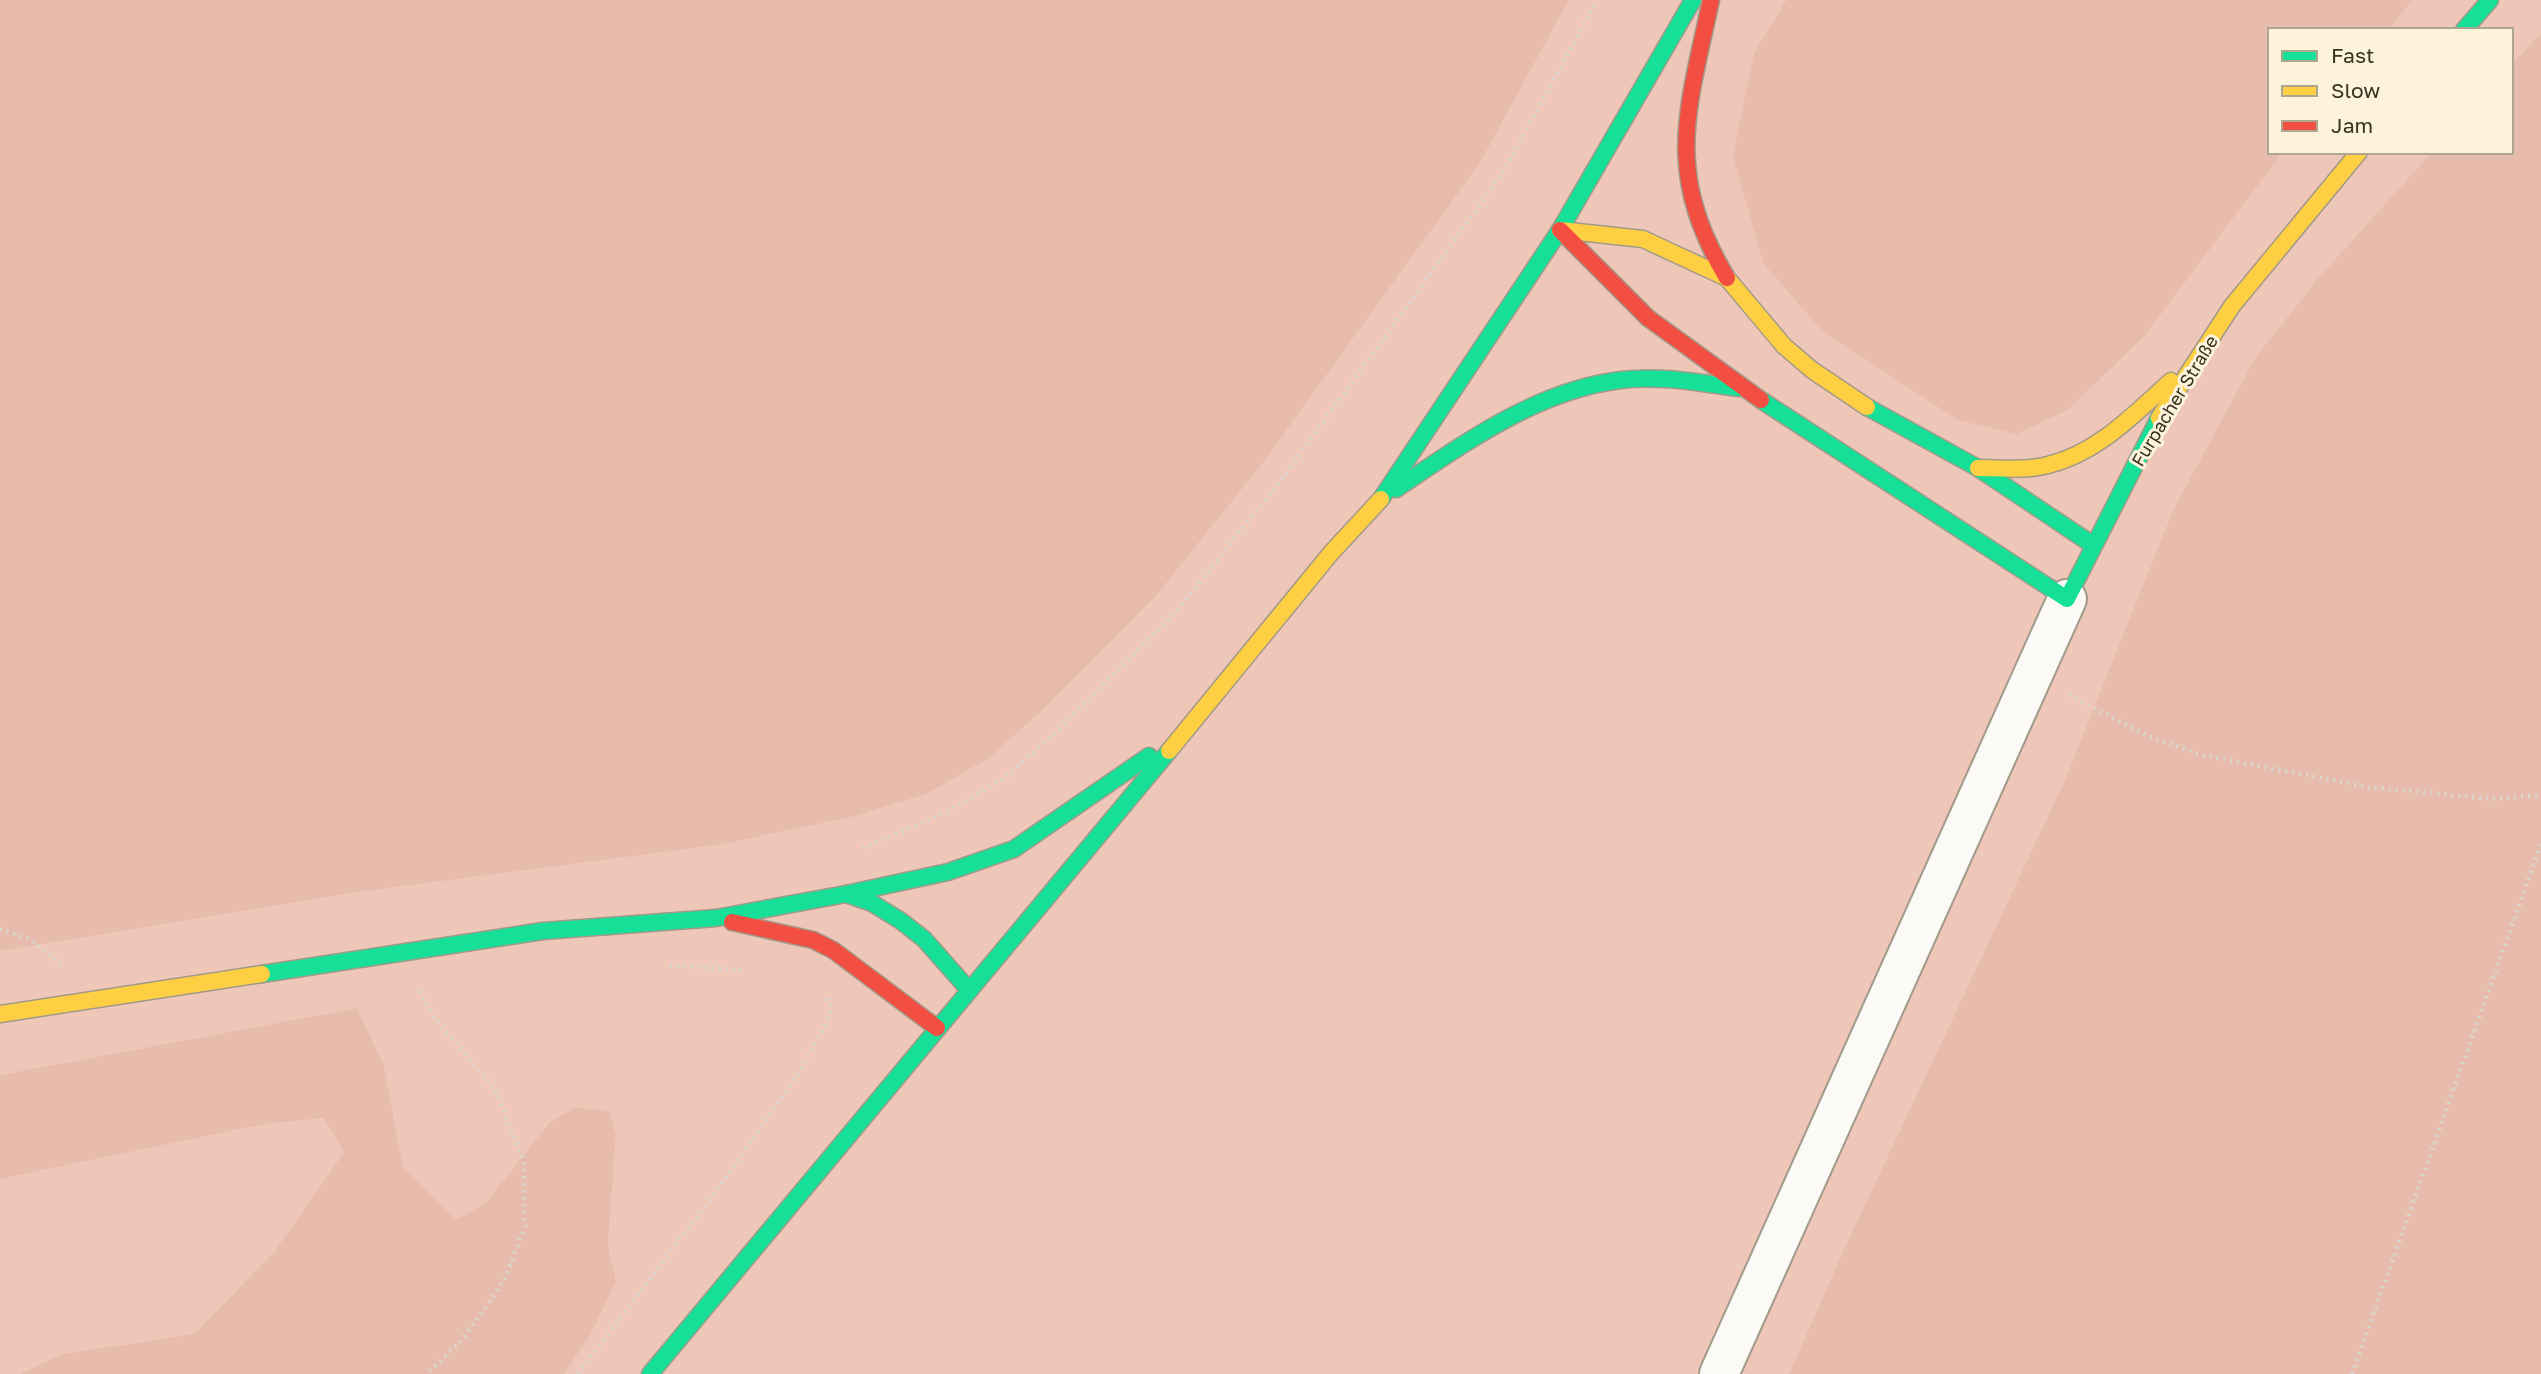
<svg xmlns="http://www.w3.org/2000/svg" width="2541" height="1374" viewBox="0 0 2541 1374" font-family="'Golos Text',sans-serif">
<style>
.green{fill:#eec7b8}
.forest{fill:#e7bcac}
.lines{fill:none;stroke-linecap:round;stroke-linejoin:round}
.street-casing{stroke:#a19a8a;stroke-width:42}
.fast-casing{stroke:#a19a8a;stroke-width:19}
.slow-casing{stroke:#a19a8a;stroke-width:19}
.jam-casing{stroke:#a19a8a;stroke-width:19}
.path{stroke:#d8d6cf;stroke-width:4.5;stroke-dasharray:2 5;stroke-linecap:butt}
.street{stroke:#fcfaf7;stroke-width:38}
.fast{stroke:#16e098;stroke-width:16}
.slow{stroke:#ffcf43;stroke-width:16}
.jam{stroke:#f24e42;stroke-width:16}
.labels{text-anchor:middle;stroke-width:6;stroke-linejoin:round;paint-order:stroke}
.street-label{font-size:18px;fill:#383222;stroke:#fdf3db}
</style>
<rect width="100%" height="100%" fill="#e8dfca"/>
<!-- green -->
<g class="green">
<polygon points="1569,0 1786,0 1754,53 2277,160 2283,152 2432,152 2319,277 2255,358 2174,508 2064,782 1844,1249 1789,1374 564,1374 591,1334 616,1282 608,1245 616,1135 549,1123 486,1204 456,1220 403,1167 384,1065 357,1008 0,1075 0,951 358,892 718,845 852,817 929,793 989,758 1045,708 1156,596 1262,464 1480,163"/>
<polygon points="2413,0 2541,0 2541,33 2511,65 2511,30 2388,30"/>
<polygon points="325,1118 344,1152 274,1252 194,1334 62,1354 20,1374 0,1374 0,1179 265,1124"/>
</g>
<!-- forest -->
<g class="forest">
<polygon points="0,0 1569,0 1480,163 1262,464 1156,596 1045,708 989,758 929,793 852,817 718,845 358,892 0,951"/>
<polygon points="1786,0 2413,0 2388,30 2270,30 2270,152 2283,152 2145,335 2069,409 2017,434 1958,420 1823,332 1763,263 1733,155 1754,53"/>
<polygon points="2541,33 2541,1374 1789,1374 1844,1249 2064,782 2174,508 2255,358 2319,277 2432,152 2511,152 2511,65"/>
<polygon points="357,1008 384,1065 403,1167 456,1220 486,1203 549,1123 576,1107 609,1112 616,1135 608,1245 616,1282 591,1334 564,1374 20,1374 62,1354 194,1334 274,1252 344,1152 324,1118 265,1124 0,1179 0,1075"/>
</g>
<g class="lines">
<!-- street casing -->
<g class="street-casing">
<polyline id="street" points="1719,1374 2067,599"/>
</g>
<!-- fast casing -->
<g class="fast-casing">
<g id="fast">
<polyline points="2464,30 2490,0"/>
<polyline points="1560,230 1693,0"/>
<polyline points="1761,400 2067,599 2159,418"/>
<polyline points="1867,407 1978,468 2093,545"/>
<path d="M 1396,489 C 1465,443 1537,390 1621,380 C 1660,375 1700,383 1739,388"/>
<polyline points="1381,499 1560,230"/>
<polyline points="846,894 948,872 1014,849 1149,756"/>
<polyline points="262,974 543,931 716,918 846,894 872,903 901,921 924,939 969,990"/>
<polyline points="650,1374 1169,751"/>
</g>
</g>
<!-- slow casing -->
<g class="slow-casing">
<g id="slow">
<polyline points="1560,230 1643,239 1727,278 1784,346 1812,370 1867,407"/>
<polyline points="2159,418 2232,306 2359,152"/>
<path d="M 1978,468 C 2001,468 2025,471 2048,465 C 2098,453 2134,414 2171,381"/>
<polyline points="1169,751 1331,553 1381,499"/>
<polyline points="0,1014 262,974"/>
</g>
</g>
<!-- jam casing -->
<g class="jam-casing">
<g id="jam">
<path d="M 1711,0 C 1687,113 1664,172 1727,278"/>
<polyline points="1560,230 1648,318 1761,400"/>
<polyline points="732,922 813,940 833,950 937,1028"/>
</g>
</g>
<!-- path -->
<g class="path">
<polyline points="2069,695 2146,735 2202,755 2368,787 2493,799 2541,795"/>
<polyline points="863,848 938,816 1004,779 1062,726 1175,613 1282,479 1501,176 1597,0"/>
<polyline points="0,929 32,940 61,964"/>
<polyline points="670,966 745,970"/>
<polyline points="420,991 431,1013 494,1087 524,1161 525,1226 504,1281 461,1341 427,1374"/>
<polyline points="578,1374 717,1190 798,1074 827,1022 831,1008 826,997"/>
<polyline points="2352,1374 2541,844"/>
</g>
<!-- street -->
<use href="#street" class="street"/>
<!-- fast -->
<use href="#fast" class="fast"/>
<!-- slow -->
<use href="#slow" class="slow"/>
<!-- jam -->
<use href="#jam" class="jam"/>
</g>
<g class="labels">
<!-- street labels -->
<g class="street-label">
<text transform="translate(2175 401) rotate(-59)" y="6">Furpacher Straße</text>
</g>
</g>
<!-- legend -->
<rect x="2268" y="28" width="245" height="126" fill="#fdf3db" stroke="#aea691" stroke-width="2"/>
<rect x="2282" y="51" width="35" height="10" fill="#16e098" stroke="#aea691" stroke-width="2"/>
<text x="2331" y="63" font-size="21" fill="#383222">Fast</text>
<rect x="2282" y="86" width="35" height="10" fill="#ffcf43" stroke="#aea691" stroke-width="2"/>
<text x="2331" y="98" font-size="21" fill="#383222">Slow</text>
<rect x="2282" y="121" width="35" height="10" fill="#f24e42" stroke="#aea691" stroke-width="2"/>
<text x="2331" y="133" font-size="21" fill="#383222">Jam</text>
</svg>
